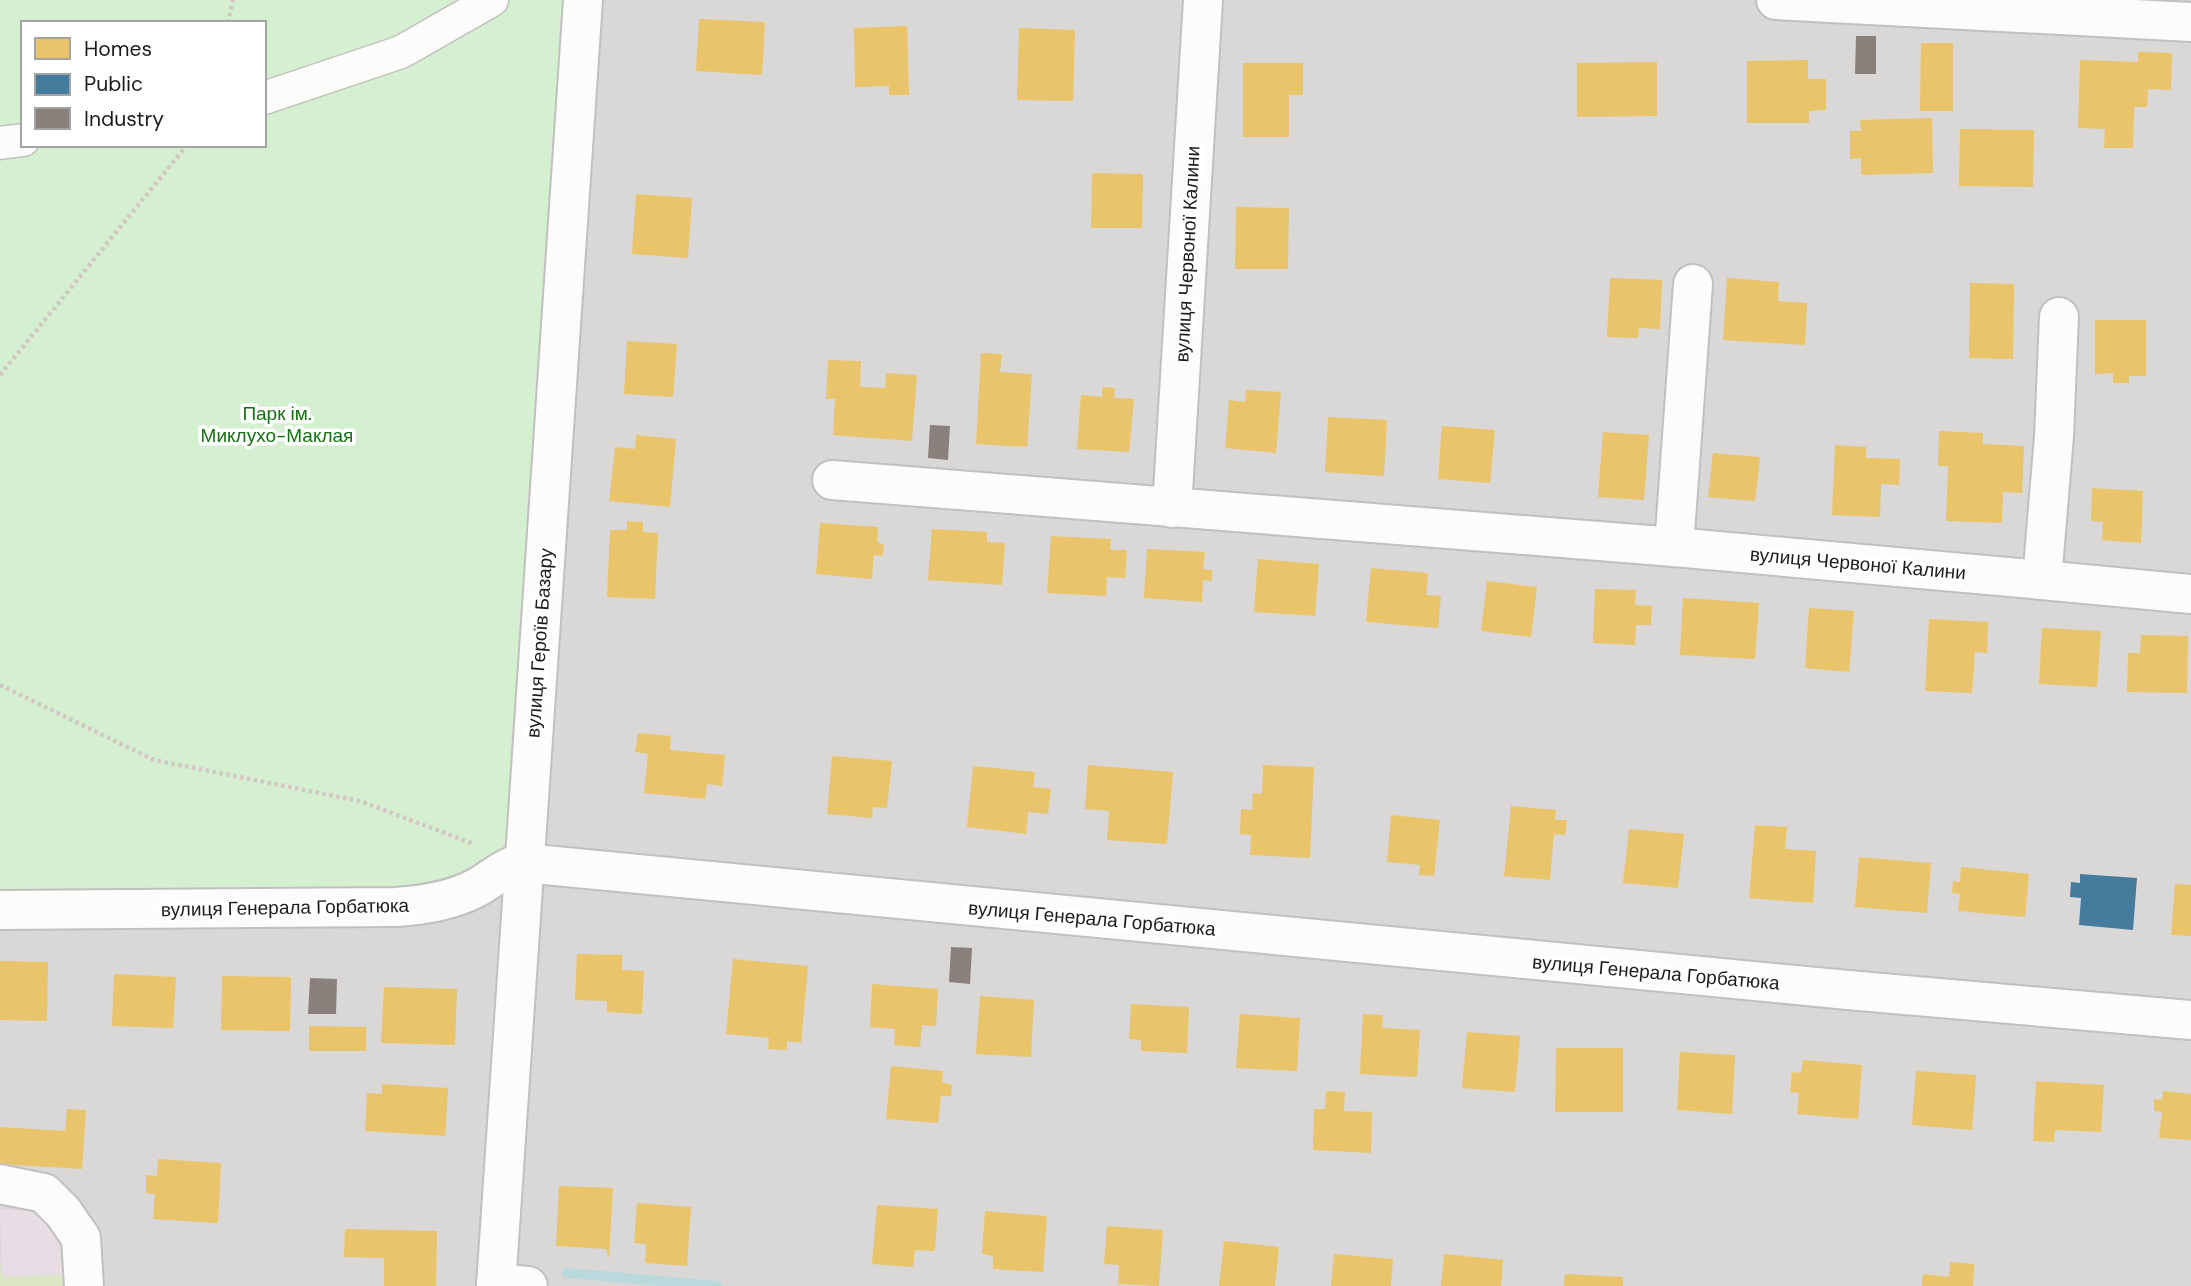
<svg xmlns="http://www.w3.org/2000/svg" width="2191" height="1286" viewBox="0 0 2191 1286" font-family="'DM Sans',sans-serif">
<style>
.residential{fill:#d9d8d6}
.industrial{fill:#e8dde4}
.grass{fill:#dbe6c5}
.park{fill:#d4f0d1;fill-rule:evenodd}
.homes{fill:#e9c46a}
.public{fill:#457b9d}
.industry{fill:#8a817c}
.lines{fill:none;stroke-linecap:round;stroke-linejoin:round}
.stream{stroke:#bad9dd;stroke-width:10}
.pedestrian-casing{stroke:#c1c0bf;stroke-width:35}
.minor-casing{stroke:#c1c0bf;stroke-width:42}
.tertiary-casing{stroke:#c1c0bf;stroke-width:42}
.path{stroke:#d5c6c5;stroke-width:4.5;stroke-dasharray:3.5 3.5;stroke-linecap:butt}
.pedestrian{stroke:#fcfcfb;stroke-width:32}
.minor{stroke:#fcfcfb;stroke-width:38}
.tertiary{stroke:#fcfcfb;stroke-width:38}
.labels{text-anchor:middle;stroke-width:7;stroke-linejoin:round;paint-order:stroke}
.street-label{font-size:19px;fill:#1c1c1c;stroke:#fff}
.park-label{font-size:19px;fill:#147311;stroke:#fff}
</style>
<rect width="100%" height="100%" fill="#eae8e5"/>
<!-- residential -->
<polygon class="residential" points="583,0 2191,0 2191,1286 0,1286 0,910"/>
<!-- industrial -->
<polygon class="industrial" points="0,1209 43,1211 68,1246 71,1275 2,1277"/>
<!-- grass -->
<polygon class="grass" points="0,1263 2,1277 71,1275 71,1286 0,1286"/>
<!-- park -->
<path class="park" d="M 0,0 L 583,0 L 524,863 L 477,887 L 0,910 ZM 23,23 L 264,23 L 264,145 L 23,145 Z"/>
<!-- homes -->
<g class="homes">
<polygon points="699,19 765,22 762,75 696,71"/>
<polygon points="907,26 909,95 889,95 889,86 855,87 854,28"/>
<polygon points="1019,28 1075,30 1073,101 1017,100"/>
<polygon points="1921,43 1953,43 1953,111 1920,111"/>
<polygon points="2138,52 2172,53 2171,90 2148,89 2147,107 2134,107 2133,148 2104,148 2105,129 2078,128 2080,60 2138,62"/>
<polygon points="1808,60 1808,79 1826,79 1826,110 1809,111 1809,123 1747,123 1747,61"/>
<polygon points="1657,62 1657,116 1577,117 1577,63"/>
<polygon points="1243,63 1303,63 1303,95 1289,95 1289,137 1243,137"/>
<polygon points="1932,118 1933,173 1861,175 1861,158 1850,159 1850,131 1861,131 1860,120"/>
<polygon points="1960,129 2034,130 2033,187 1959,186"/>
<polygon points="1092,173 1143,174 1142,228 1091,228"/>
<polygon points="636,194 692,198 688,258 632,254"/>
<polygon points="1236,207 1289,208 1288,269 1235,269"/>
<polygon points="1610,278 1662,280 1660,329 1639,328 1638,338 1607,337"/>
<polygon points="1727,278 1779,282 1778,301 1807,303 1805,345 1723,340"/>
<polygon points="1970,283 2014,284 2013,359 1969,358"/>
<polygon points="2095,320 2146,320 2146,376 2129,376 2129,383 2113,383 2113,373 2095,374"/>
<polygon points="627,341 677,344 673,397 624,394"/>
<polygon points="981,353 1002,354 1000,372 1032,374 1027,447 976,444"/>
<polygon points="828,360 861,361 860,387 885,388 886,373 917,375 912,441 833,435 835,399 826,399"/>
<polygon points="1102,387 1115,388 1114,398 1134,399 1129,452 1077,449 1081,395 1102,397"/>
<polygon points="1246,390 1281,392 1276,453 1225,448 1229,400 1245,402"/>
<polygon points="1328,417 1387,420 1384,476 1325,472"/>
<polygon points="1442,426 1495,430 1490,483 1438,479"/>
<polygon points="1939,431 1983,433 1983,444 2024,446 2022,493 2003,492 2002,523 1946,521 1948,466 1938,466"/>
<polygon points="1603,432 1649,435 1644,500 1598,497"/>
<polygon points="636,435 676,439 670,507 609,501 615,447 635,449"/>
<polygon points="1835,445 1866,447 1866,458 1900,459 1899,485 1881,484 1880,517 1832,515"/>
<polygon points="1713,453 1760,457 1755,501 1708,497"/>
<polygon points="2092,488 2143,491 2141,543 2102,540 2103,522 2091,521"/>
<polygon points="627,521 643,522 643,532 658,533 655,599 607,597 610,530 627,530"/>
<polygon points="820,523 878,527 877,542 884,545 883,556 874,555 872,579 816,574"/>
<polygon points="932,529 987,532 987,542 1005,543 1002,585 928,580"/>
<polygon points="1051,536 1111,539 1110,550 1127,550 1125,578 1107,577 1106,596 1047,593"/>
<polygon points="1147,549 1205,552 1203,569 1212,570 1212,581 1203,580 1202,602 1144,598"/>
<polygon points="1258,559 1319,564 1315,616 1254,612"/>
<polygon points="1371,568 1428,573 1426,595 1441,596 1438,628 1366,622"/>
<polygon points="1487,581 1537,587 1531,637 1481,631"/>
<polygon points="1595,589 1636,590 1635,605 1652,606 1651,625 1636,625 1635,645 1593,643"/>
<polygon points="1683,598 1759,603 1755,659 1680,655"/>
<polygon points="1809,608 1854,611 1849,672 1805,668"/>
<polygon points="1929,619 1988,622 1987,653 1975,652 1972,693 1925,691"/>
<polygon points="2042,628 2101,631 2097,687 2039,684"/>
<polygon points="2141,635 2188,636 2187,693 2127,692 2128,653 2140,653"/>
<polygon points="638,733 671,736 670,750 725,755 722,786 707,784 705,799 644,793 648,754 635,752"/>
<polygon points="832,756 892,761 887,808 873,807 872,818 827,814"/>
<polygon points="1088,765 1173,772 1167,844 1107,840 1109,811 1085,809"/>
<polygon points="1263,765 1314,767 1310,858 1250,855 1251,835 1240,834 1241,809 1252,810 1253,793 1262,794"/>
<polygon points="973,766 1035,772 1033,787 1051,789 1048,814 1028,812 1026,834 967,827"/>
<polygon points="1511,806 1556,810 1555,820 1567,820 1565,835 1554,834 1550,880 1504,876"/>
<polygon points="1391,815 1440,820 1434,876 1419,875 1420,865 1387,862"/>
<polygon points="1755,825 1787,827 1785,849 1816,851 1813,903 1749,898"/>
<polygon points="1629,829 1684,834 1678,888 1623,883"/>
<polygon points="1859,857 1931,863 1927,913 1855,907"/>
<polygon points="1961,867 2029,874 2025,917 1958,911 1960,894 1952,893 1953,881 1960,882"/>
<polygon points="2175,884 2191,885 2191,936 2171,935"/>
<polygon points="577,954 622,955 622,970 644,971 642,1014 607,1012 607,1001 575,1000"/>
<polygon points="733,959 808,966 801,1043 787,1041 787,1050 768,1049 769,1038 726,1034"/>
<polygon points="0,961 48,962 47,1021 0,1020"/>
<polygon points="114,974 176,977 173,1028 112,1026"/>
<polygon points="222,976 291,977 290,1031 221,1030"/>
<polygon points="872,984 938,989 936,1026 922,1025 920,1047 894,1045 895,1029 870,1027"/>
<polygon points="384,987 457,989 455,1045 381,1043"/>
<polygon points="980,996 1034,1000 1031,1057 976,1054"/>
<polygon points="1131,1004 1189,1007 1187,1053 1141,1051 1141,1040 1129,1039"/>
<polygon points="1240,1014 1300,1018 1297,1071 1236,1068"/>
<polygon points="1363,1014 1383,1015 1382,1028 1420,1030 1417,1077 1360,1074"/>
<polygon points="309,1026 366,1027 366,1051 309,1051"/>
<polygon points="1467,1032 1520,1036 1515,1092 1462,1088"/>
<polygon points="1556,1048 1623,1048 1623,1112 1555,1112"/>
<polygon points="1680,1052 1735,1055 1732,1114 1677,1110"/>
<polygon points="1803,1060 1862,1065 1858,1119 1797,1114 1799,1093 1790,1092 1792,1072 1801,1073"/>
<polygon points="891,1066 943,1071 942,1082 952,1085 951,1096 941,1096 938,1123 886,1119"/>
<polygon points="1916,1071 1976,1075 1972,1130 1912,1125"/>
<polygon points="2036,1081 2104,1085 2101,1132 2055,1130 2054,1142 2033,1141"/>
<polygon points="382,1084 448,1088 445,1136 365,1131 367,1093 382,1094"/>
<polygon points="1326,1091 1345,1092 1344,1111 1372,1112 1371,1153 1313,1150 1314,1109 1325,1109"/>
<polygon points="2163,1091 2191,1094 2191,1140 2159,1138 2162,1112 2154,1111 2154,1099 2162,1100"/>
<polygon points="67,1109 86,1110 82,1169 0,1164 0,1127 65,1131"/>
<polygon points="158,1159 221,1163 218,1223 153,1219 155,1194 146,1193 146,1175 157,1176"/>
<polygon points="559,1186 613,1188 609,1258 606,1249 556,1246"/>
<polygon points="637,1203 691,1207 687,1266 645,1263 646,1244 634,1243"/>
<polygon points="877,1205 938,1209 935,1251 915,1250 913,1267 872,1264"/>
<polygon points="985,1211 1047,1216 1043,1272 993,1269 993,1256 982,1254"/>
<polygon points="1107,1226 1163,1230 1159,1286 1118,1284 1119,1265 1104,1264"/>
<polygon points="345,1229 437,1231 436,1286 384,1286 384,1258 344,1257"/>
<polygon points="1224,1241 1279,1247 1275,1286 1219,1286"/>
<polygon points="1334,1254 1393,1259 1391,1286 1331,1286"/>
<polygon points="1444,1254 1503,1260 1501,1286 1441,1286"/>
<polygon points="1950,1262 1974,1264 1973,1286 1922,1286 1923,1274 1949,1277"/>
<polygon points="1565,1274 1623,1277 1623,1286 1564,1286"/>
</g>
<!-- public -->
<polygon class="public" points="2080,874 2137,878 2133,930 2079,925 2081,898 2070,897 2071,882 2080,883"/>
<!-- industry -->
<g class="industry">
<polygon points="1856,36 1876,36 1876,74 1855,74"/>
<polygon points="930,425 950,426 948,460 928,458"/>
<polygon points="951,947 972,948 970,984 949,982"/>
<polygon points="310,978 337,979 336,1014 308,1014"/>
</g>
<g class="lines">
<!-- stream -->
<polyline class="stream" points="567,1273 718,1286"/>
<!-- pedestrian casing -->
<g class="pedestrian-casing">
<g id="pedestrian">
<polyline points="264,98 401,52 492,0"/>
<polyline points="0,143 23,140"/>
</g>
</g>
<!-- minor casing -->
<g class="minor-casing">
<g id="minor">
<polyline points="1776,0 2191,22"/>
<polyline points="1693,284 1674,547 2042,580"/>
<polyline points="2059,317 2054,436 2042,580 2191,594"/>
<polyline points="832,480 1674,547"/>
<polyline points="1172,508 1203,0"/>
<path d="M 0,910 L 396,907 C 424,905 451,901 476,888 C 493,879 504,866 524,863 L 1848,990 L 2191,1020"/>
<polyline points="0,1184 44,1193 63,1212 81,1238 84,1286"/>
<polyline points="496,1283 528,1286"/>
</g>
</g>
<!-- tertiary casing -->
<g class="tertiary-casing">
<polyline id="tertiary" points="496,1286 583,0"/>
</g>
<!-- path -->
<g class="path">
<polyline points="228,23 233,0"/>
<polyline points="0,375 187,145"/>
<polyline points="0,685 154,760 360,801 474,844"/>
</g>
<!-- pedestrian -->
<use href="#pedestrian" class="pedestrian"/>
<!-- minor -->
<use href="#minor" class="minor"/>
<!-- tertiary -->
<use href="#tertiary" class="tertiary"/>
</g>
<g class="labels">
<!-- street labels -->
<g class="street-label">
<text transform="translate(1187 254) rotate(-87)" y="7">вулиця Червоної Калини</text>
<text transform="translate(1858 563) rotate(5)" y="7">вулиця Червоної Калини</text>
<text transform="translate(539 643) rotate(-86)" y="7">вулиця Героїв Базару</text>
<text transform="translate(285 907) rotate(-1)" y="7">вулиця Генерала Горбатюка</text>
<text transform="translate(1092 918) rotate(5)" y="7">вулиця Генерала Горбатюка</text>
<text transform="translate(1656 972) rotate(5)" y="7">вулиця Генерала Горбатюка</text>
</g>
<!-- park labels -->
<g class="park-label">
<text x="277" y="420">Парк ім.<tspan x="277" dy="22">Миклухо-Маклая</tspan></text>
</g>
</g>
<!-- legend -->
<rect x="21" y="21" width="245" height="126" fill="#ffffff" stroke="#a4a4a4" stroke-width="2"/>
<rect x="35" y="38" width="35" height="21" fill="#e9c46a" stroke="#a4a4a4" stroke-width="2"/>
<text x="84" y="56" font-size="21" fill="#1c1c1c">Homes</text>
<rect x="35" y="74" width="35" height="21" fill="#457b9d" stroke="#a4a4a4" stroke-width="2"/>
<text x="84" y="91" font-size="21" fill="#1c1c1c">Public</text>
<rect x="35" y="108" width="35" height="21" fill="#8a817c" stroke="#a4a4a4" stroke-width="2"/>
<text x="84" y="126" font-size="21" fill="#1c1c1c">Industry</text>
</svg>
